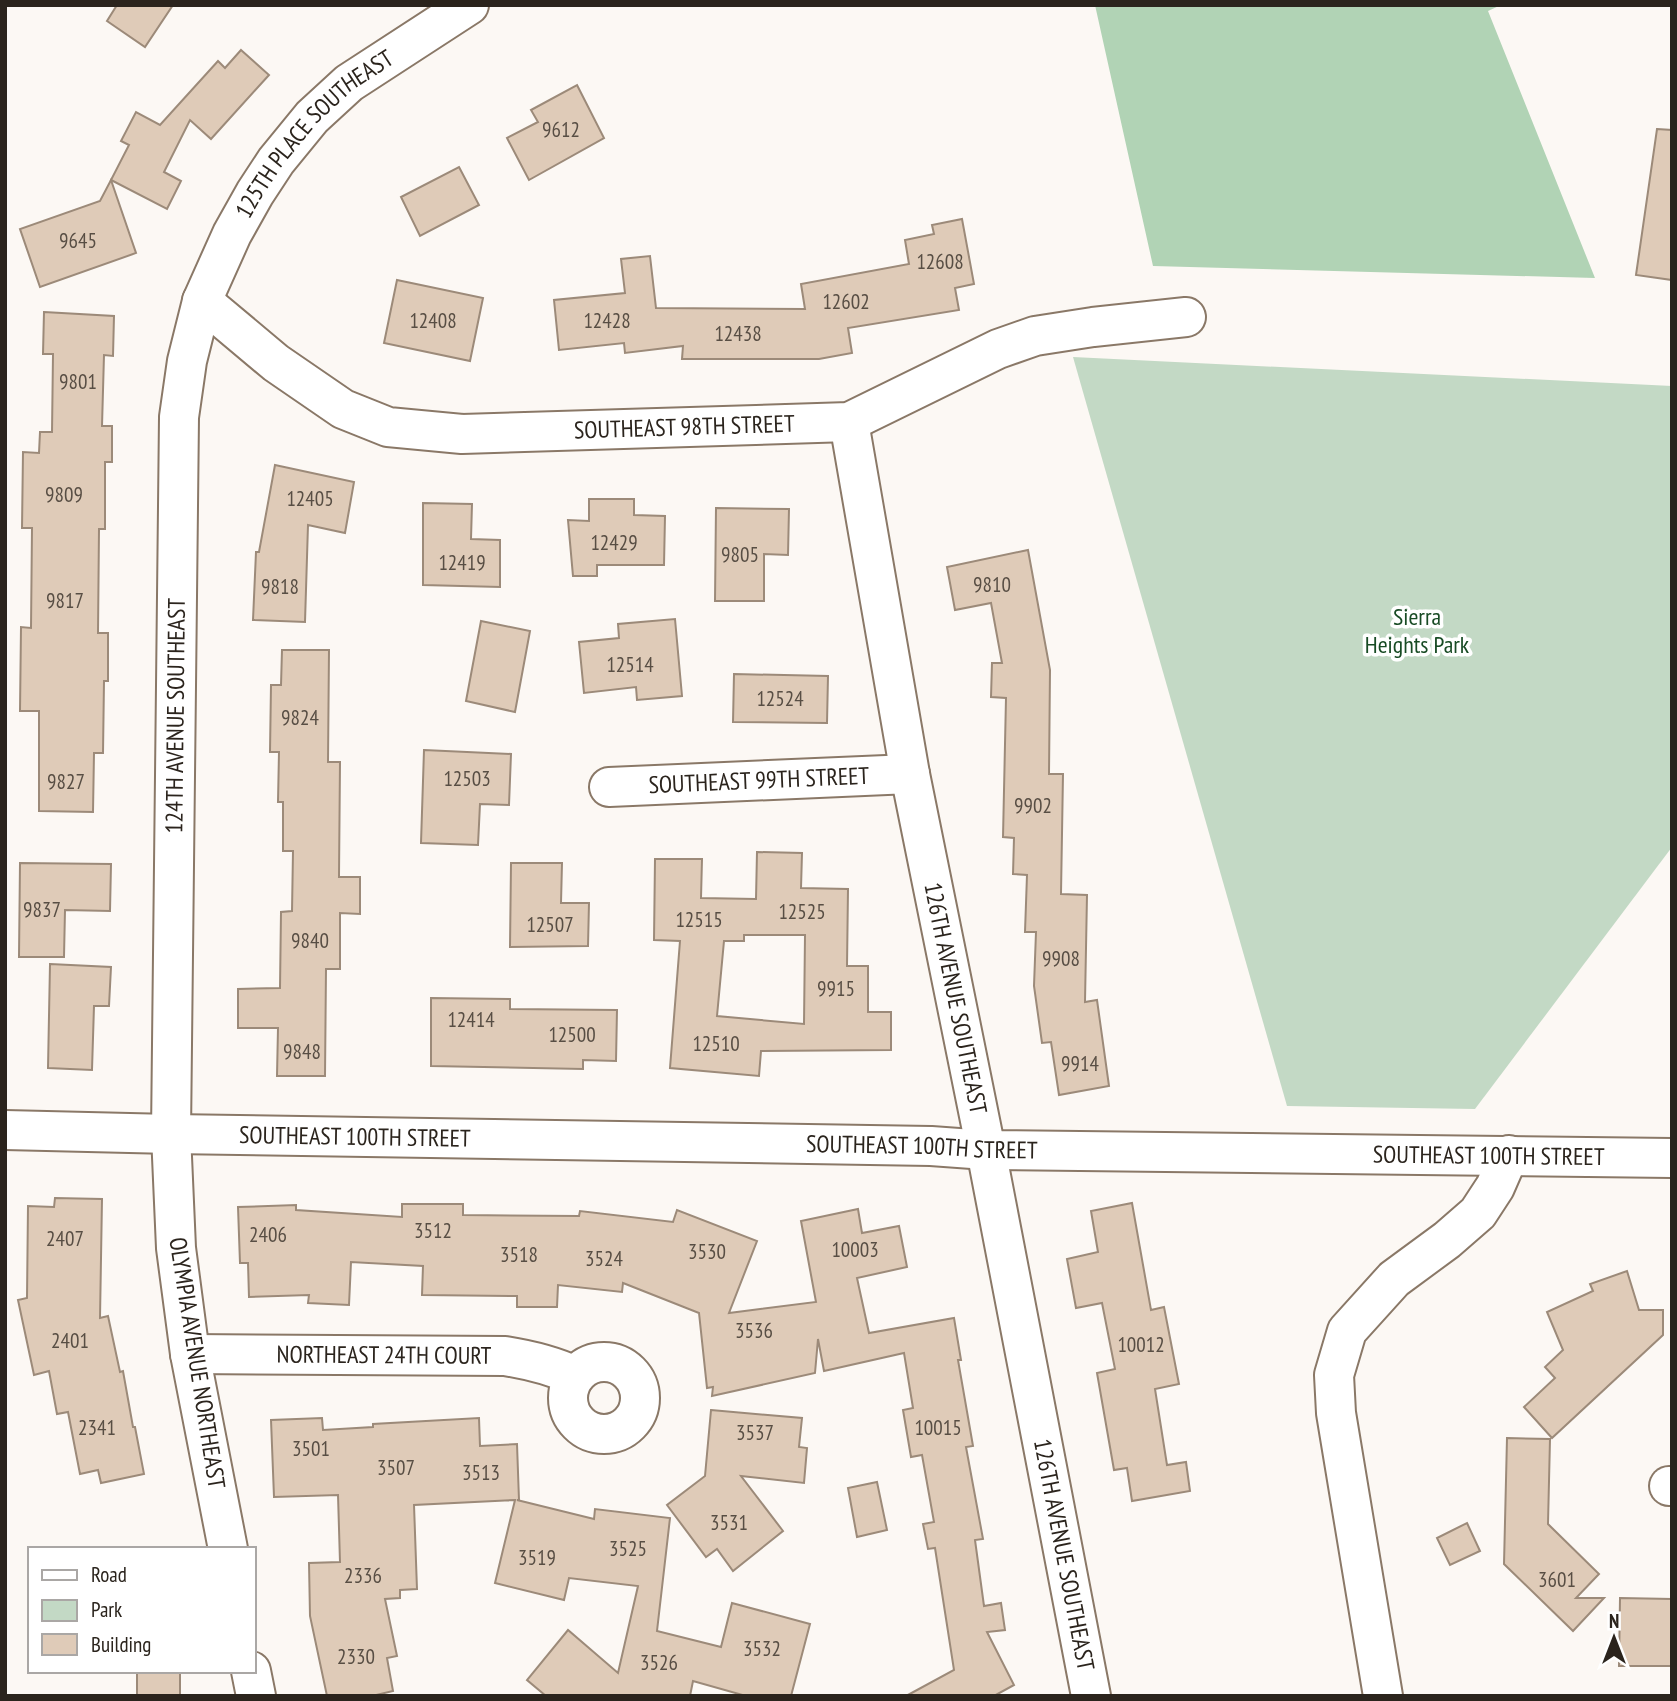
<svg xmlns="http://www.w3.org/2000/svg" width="1677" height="1701" viewBox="0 0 1677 1701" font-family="'PT Sans Narrow',sans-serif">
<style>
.green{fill:#c3d9c5}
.forest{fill:#b1d3b5}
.building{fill:#dfcbb8;stroke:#9c8a79;stroke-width:2;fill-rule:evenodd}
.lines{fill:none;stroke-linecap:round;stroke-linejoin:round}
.minor-casing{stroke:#8a7867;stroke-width:42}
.minor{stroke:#fff;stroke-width:38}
.labels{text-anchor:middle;stroke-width:7;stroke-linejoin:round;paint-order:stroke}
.number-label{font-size:21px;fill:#584e44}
.street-label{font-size:24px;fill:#2b241d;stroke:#fff}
.park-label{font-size:24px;fill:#184b24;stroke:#fff}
</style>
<rect width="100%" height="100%" fill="#fcf8f4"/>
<!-- green -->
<polygon class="green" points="1073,357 1672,386 1672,847 1475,1109 1287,1106"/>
<!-- forest -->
<polygon class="forest" points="1095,5 1501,5 1488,11 1595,278 1153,266"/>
<!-- building -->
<g class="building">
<polygon points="117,5 173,5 145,47 107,21"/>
<polygon points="241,50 269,75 211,139 190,120 164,172 181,181 167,209 111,180 129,145 121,141 136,112 160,125 218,61 225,68"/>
<polygon points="577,85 604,138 529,180 507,138 538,122 531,110"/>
<polygon points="1657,129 1672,130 1672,280 1636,275"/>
<polygon points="459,167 479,205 420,236 401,197"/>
<polygon points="111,180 136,253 40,287 20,229 100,201"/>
<polygon points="962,219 974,284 955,288 959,310 848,328 852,353 819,359 682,359 683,346 625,353 624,343 559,350 554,300 625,293 621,259 650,256 656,308 805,309 801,284 909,264 905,240 934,234 932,225"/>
<polygon points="397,280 483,298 470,361 384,343"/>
<polygon points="44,312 114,316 113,356 104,355 102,426 112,426 112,462 105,462 105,529 99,529 98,633 108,633 108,681 104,681 103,753 94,753 93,812 39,811 39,711 20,711 21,627 31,628 32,528 22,528 23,452 39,453 40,432 52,432 53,354 43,354"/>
<polygon points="275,465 354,482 345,533 308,525 305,622 253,620 256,552 259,552"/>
<polygon points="589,499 634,499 634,515 665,516 664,565 597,565 597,576 573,576 568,520 589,521"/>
<polygon points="423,503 472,504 471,539 500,540 500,587 423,585"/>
<polygon points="716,508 789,509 788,555 764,554 764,601 715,601"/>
<polygon points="1028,550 1050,670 1049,774 1063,774 1061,894 1087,895 1085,1002 1097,1000 1109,1086 1059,1095 1051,1042 1042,1043 1034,986 1036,932 1025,932 1027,875 1013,874 1014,838 1003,837 1006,698 991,697 992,663 1002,663 991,603 955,610 947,567"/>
<polygon points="675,619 682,696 637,700 636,687 584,693 579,642 619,638 618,624"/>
<polygon points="481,621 530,631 515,712 466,701"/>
<polygon points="282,650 329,650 328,762 340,762 339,877 360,877 360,914 340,913 340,969 326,969 325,1076 277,1076 278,1028 238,1028 238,989 280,988 281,912 292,911 293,851 283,851 283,802 278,802 279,752 270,752 271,685 281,685"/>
<polygon points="734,674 828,676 827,723 733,722"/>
<polygon points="424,750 511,754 509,805 480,804 478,845 421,843"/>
<path d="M 757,852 L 802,853 L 801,888 L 848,889 L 847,966 L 868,966 L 868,1012 L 891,1012 L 891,1050 L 761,1051 L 759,1076 L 670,1068 L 680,941 L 654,940 L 655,859 L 702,859 L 701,898 L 756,899 ZM 744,935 L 805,935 L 804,1024 L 717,1016 L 724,941 L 744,941 Z"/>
<polygon points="20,863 111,864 110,911 65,910 64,957 19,957"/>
<polygon points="511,863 562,863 561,903 589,903 588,946 510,947"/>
<polygon points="50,964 111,967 109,1006 94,1006 92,1070 48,1068"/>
<polygon points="431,998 510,999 510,1009 617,1010 616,1061 583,1060 583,1069 431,1066"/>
<polygon points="55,1198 102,1199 100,1318 108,1316 120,1372 123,1371 133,1427 135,1427 144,1474 101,1483 98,1470 80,1474 68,1412 57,1414 49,1371 34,1375 18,1300 27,1298 28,1206 54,1207"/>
<polygon points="1132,1203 1151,1310 1164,1307 1179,1384 1155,1389 1167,1465 1186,1462 1190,1491 1132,1501 1127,1468 1114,1470 1097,1373 1115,1369 1102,1303 1076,1308 1067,1259 1098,1252 1091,1211"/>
<polygon points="402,1204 463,1204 463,1215 579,1216 580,1211 673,1222 677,1210 757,1241 729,1313 816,1302 801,1221 858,1209 862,1233 899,1226 907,1267 857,1278 869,1333 954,1318 961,1360 958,1360 973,1446 966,1447 983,1539 975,1540 984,1606 1001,1603 1005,1630 987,1632 1014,1685 994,1696 906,1696 954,1670 935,1548 928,1549 923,1524 934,1522 922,1455 911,1457 903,1410 913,1408 904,1353 824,1371 818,1339 815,1373 712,1396 713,1387 707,1388 699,1313 623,1283 622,1292 558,1285 557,1307 517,1307 517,1296 422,1295 423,1266 351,1262 349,1305 308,1303 309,1295 249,1297 248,1263 240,1263 238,1207 296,1205 296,1210 402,1217"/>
<polygon points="1627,1271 1639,1310 1663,1310 1663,1335 1552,1438 1524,1407 1555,1378 1545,1367 1563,1350 1547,1312 1593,1291 1590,1284"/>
<polygon points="711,1410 802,1418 799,1447 807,1448 804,1483 741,1476 783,1531 733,1571 717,1549 706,1557 667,1505 705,1476"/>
<polygon points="322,1418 323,1430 373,1427 373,1424 479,1418 480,1446 517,1444 519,1500 517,1500 594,1519 595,1509 670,1518 657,1631 721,1647 732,1603 810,1624 791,1696 746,1696 693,1681 690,1696 546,1696 527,1680 568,1630 618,1673 638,1586 569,1578 564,1600 495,1583 515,1500 414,1505 417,1589 400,1590 400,1598 385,1599 397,1656 387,1658 393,1691 372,1696 327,1696 310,1616 309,1563 340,1562 338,1495 274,1497 271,1420"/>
<polygon points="1507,1438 1550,1439 1548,1524 1599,1574 1576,1598 1604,1598 1573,1631 1504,1564"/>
<polygon points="877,1482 887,1530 857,1537 848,1488"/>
<polygon points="1467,1523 1480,1551 1450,1565 1437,1538"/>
<polygon points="1620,1598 1672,1599 1672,1666 1619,1666"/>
<rect x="137" y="1671" width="43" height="25"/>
</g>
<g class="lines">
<!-- minor casing -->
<g class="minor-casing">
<g id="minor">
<path id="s1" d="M 202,301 L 276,363 L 343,409 L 388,427 L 462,434 L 849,422 L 998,349 L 1035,336 L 1093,327 L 1186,317"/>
<path id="s2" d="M 849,422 L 910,774 L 986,1150 L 1091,1696"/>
<path id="s3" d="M 609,787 L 910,774"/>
<path id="s4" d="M 5,1130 L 171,1134 L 931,1146 L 986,1150 L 1672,1158"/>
<path id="s5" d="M 190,1354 L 505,1356 C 530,1360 552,1365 575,1376"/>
<circle cx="604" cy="1398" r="36"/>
<polyline points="1669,1486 1672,1486"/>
<path id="s6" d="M 228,1549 L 190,1354 L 176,1248 L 171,1134 L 179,417 L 187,361 L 202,301 L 232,234 L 255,193 L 276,161 L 312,117 L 349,83 L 469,5"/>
<polyline points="251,1671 256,1696"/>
<polyline points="1383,1696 1336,1413 1334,1375 1347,1331 1394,1279 1447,1240 1478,1213 1495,1187 1509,1155"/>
</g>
</g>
<!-- minor -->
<use href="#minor" class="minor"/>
</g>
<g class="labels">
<!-- number labels -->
<g class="number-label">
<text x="561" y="137">9612</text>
<text x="78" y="248">9645</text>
<text x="940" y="269">12608</text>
<text x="846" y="309">12602</text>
<text x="433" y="328">12408</text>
<text x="607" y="328">12428</text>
<text x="738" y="341">12438</text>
<text x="78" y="389">9801</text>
<text x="64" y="502">9809</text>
<text x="310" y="506">12405</text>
<text x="614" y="550">12429</text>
<text x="740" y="562">9805</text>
<text x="462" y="570">12419</text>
<text x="992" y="592">9810</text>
<text x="280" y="594">9818</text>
<text x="65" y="608">9817</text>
<text x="630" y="672">12514</text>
<text x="780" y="706">12524</text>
<text x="300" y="725">9824</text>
<text x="467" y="786">12503</text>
<text x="66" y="789">9827</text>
<text x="1033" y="813">9902</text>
<text x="42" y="917">9837</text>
<text x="802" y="919">12525</text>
<text x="699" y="927">12515</text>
<text x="550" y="932">12507</text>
<text x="310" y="948">9840</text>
<text x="1061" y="966">9908</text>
<text x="836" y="996">9915</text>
<text x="471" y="1027">12414</text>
<text x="572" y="1042">12500</text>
<text x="716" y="1051">12510</text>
<text x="302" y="1059">9848</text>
<text x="1080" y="1071">9914</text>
<text x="433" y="1238">3512</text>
<text x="268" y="1242">2406</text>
<text x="65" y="1246">2407</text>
<text x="855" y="1257">10003</text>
<text x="707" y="1259">3530</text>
<text x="519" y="1262">3518</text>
<text x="604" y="1266">3524</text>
<text x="754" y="1338">3536</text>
<text x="70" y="1348">2401</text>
<text x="1141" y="1352">10012</text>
<text x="97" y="1435">2341</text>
<text x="938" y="1435">10015</text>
<text x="755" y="1440">3537</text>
<text x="311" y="1456">3501</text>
<text x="396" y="1475">3507</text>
<text x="481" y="1480">3513</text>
<text x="729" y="1530">3531</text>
<text x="628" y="1556">3525</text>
<text x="537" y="1565">3519</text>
<text x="363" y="1583">2336</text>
<text x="1557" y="1587">3601</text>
<text x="762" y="1656">3532</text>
<text x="356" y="1664">2330</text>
<text x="659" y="1670">3526</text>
</g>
<!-- street labels -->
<g class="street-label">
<text dy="8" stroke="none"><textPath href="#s6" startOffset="1460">125TH PLACE SOUTHEAST</textPath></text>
<text dy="8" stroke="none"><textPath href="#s1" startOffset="523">SOUTHEAST 98TH STREET</textPath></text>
<text dy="8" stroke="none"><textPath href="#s6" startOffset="838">124TH AVENUE SOUTHEAST</textPath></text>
<text dy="8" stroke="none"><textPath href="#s3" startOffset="150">SOUTHEAST 99TH STREET</textPath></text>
<text dy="8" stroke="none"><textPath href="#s2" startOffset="586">126TH AVENUE SOUTHEAST</textPath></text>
<text dy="8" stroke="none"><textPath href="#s4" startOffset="350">SOUTHEAST 100TH STREET</textPath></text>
<text dy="8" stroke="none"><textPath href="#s4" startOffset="917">SOUTHEAST 100TH STREET</textPath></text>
<text dy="8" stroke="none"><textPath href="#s4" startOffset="1484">SOUTHEAST 100TH STREET</textPath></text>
<text dy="8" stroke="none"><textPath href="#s5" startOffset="194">NORTHEAST 24TH COURT</textPath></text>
<text transform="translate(197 1363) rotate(81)" y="8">OLYMPIA AVENUE NORTHEAST</text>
<text dy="8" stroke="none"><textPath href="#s2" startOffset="1153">126TH AVENUE SOUTHEAST</textPath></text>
</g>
<!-- park labels -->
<g class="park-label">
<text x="1417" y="625">Sierra<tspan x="1417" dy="28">Heights Park</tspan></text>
</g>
</g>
<!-- border -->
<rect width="1677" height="1701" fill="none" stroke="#2b241d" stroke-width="14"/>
<!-- legend -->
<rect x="28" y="1547" width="228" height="126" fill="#ffffff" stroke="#aaa7a5" stroke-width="2"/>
<rect x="42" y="1570" width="35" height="10" fill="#ffffff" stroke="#aaa7a5" stroke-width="2"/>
<text x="91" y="1582" font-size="21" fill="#2b241d">Road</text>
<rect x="42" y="1600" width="35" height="21" fill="#c3d9c5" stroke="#aaa7a5" stroke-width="2"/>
<text x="91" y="1617" font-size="21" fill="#2b241d">Park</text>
<rect x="42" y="1634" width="35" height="21" fill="#dfcbb8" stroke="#aaa7a5" stroke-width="2"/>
<text x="91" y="1652" font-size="21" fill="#2b241d">Building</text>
<!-- north arrow -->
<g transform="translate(1614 1638)" stroke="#ffffff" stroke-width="5" paint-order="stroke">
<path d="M0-5L12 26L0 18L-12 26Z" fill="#2b241d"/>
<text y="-10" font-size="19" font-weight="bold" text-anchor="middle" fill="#2b241d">N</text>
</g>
</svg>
